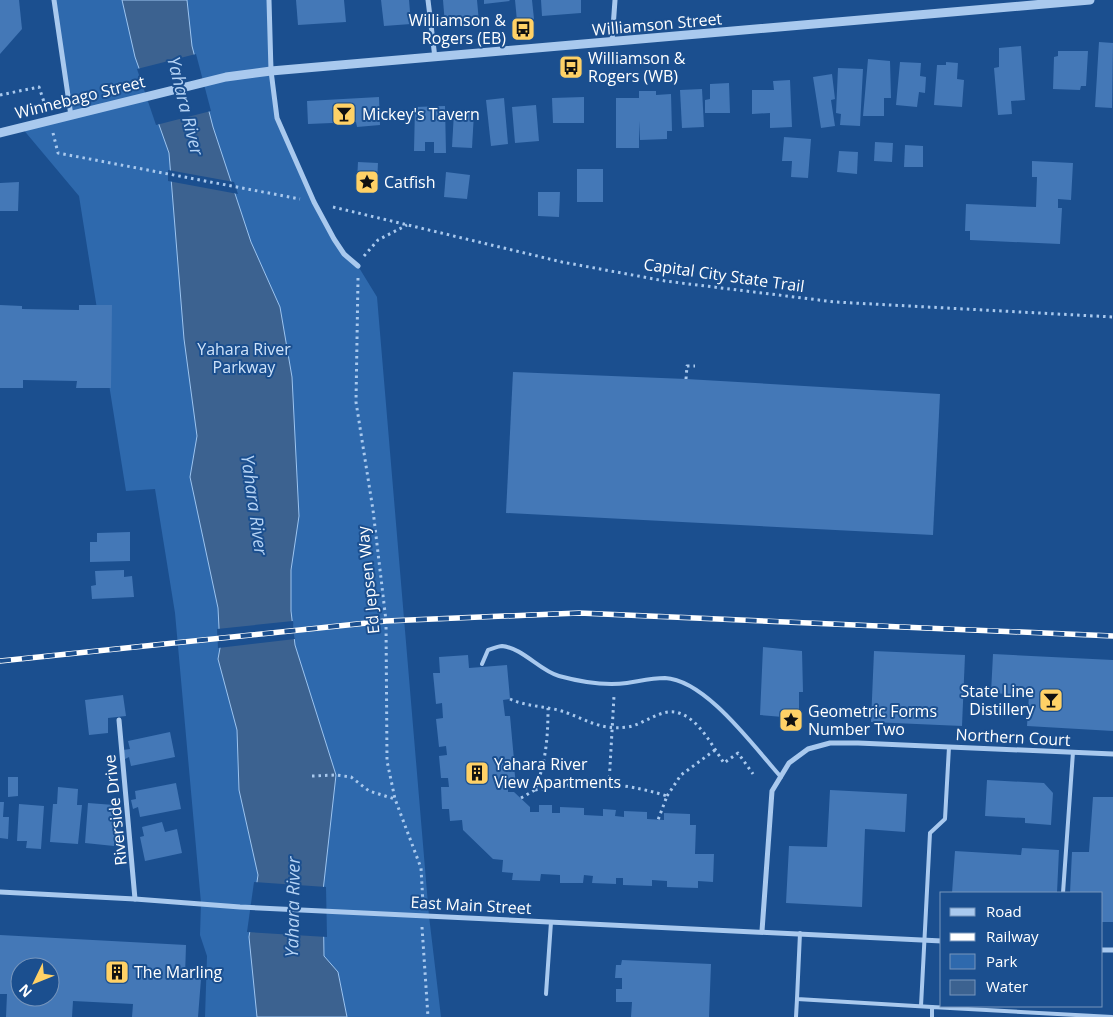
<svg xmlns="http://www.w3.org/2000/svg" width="1113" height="1017" viewBox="0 0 1113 1017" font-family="'Open Sans',sans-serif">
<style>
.green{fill:#2e69ad}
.water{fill:#3c6290;stroke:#9cc4f0}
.pier{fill:#1b4f8f}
.building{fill:#4478b7;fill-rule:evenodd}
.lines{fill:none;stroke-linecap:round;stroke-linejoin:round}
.path{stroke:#a9c9ee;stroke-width:3;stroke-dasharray:2.5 4;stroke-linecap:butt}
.service{stroke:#a9c9ee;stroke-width:4}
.minor{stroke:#a9c9ee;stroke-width:5}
.tertiary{stroke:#a9c9ee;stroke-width:9}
.rail-casing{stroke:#fff;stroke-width:5.5}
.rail{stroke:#1b4f8f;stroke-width:4;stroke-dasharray:11;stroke-linecap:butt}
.labels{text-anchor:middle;stroke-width:4;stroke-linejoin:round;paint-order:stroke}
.poi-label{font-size:16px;fill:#fff;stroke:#1b4f8f;text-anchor:start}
.street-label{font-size:16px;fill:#fff;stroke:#1b4f8f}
.park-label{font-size:16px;fill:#cfe3fa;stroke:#1b4f8f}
.water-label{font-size:18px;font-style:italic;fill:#b5d3f5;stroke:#1b4f8f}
</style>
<rect width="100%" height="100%" fill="#1b4f8f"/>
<!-- green -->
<polygon class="green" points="54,0 269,0 277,118 334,239 358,266 377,297 429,916 441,1017 205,1017 207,956 200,935 201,903 175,613 155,489 126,491 79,196 22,128 71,116"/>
<!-- water -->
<polygon class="water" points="122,0 187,0 192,46 213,127 251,242 280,307 292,377 299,516 291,570 291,611 295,645 336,775 323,891 324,956 338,972 347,1017 257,1017 249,937 258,875 239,790 237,730 218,659 220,648 218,608 190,477 197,436 184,339 169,153 135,57"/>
<!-- pier -->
<g class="pier">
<polygon points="196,54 211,111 156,125 137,69"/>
<polygon points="168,170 234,182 238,194 168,181"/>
<polygon points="293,621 295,639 218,648 217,629"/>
<polygon points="254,882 326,887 327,937 247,932"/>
</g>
<!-- building -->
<g class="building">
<polygon points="0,0 19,0 22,29 0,54"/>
<polygon points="296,0 344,0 346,22 298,25"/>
<polygon points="381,0 409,0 411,24 384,26"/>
<polygon points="443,0 477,0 479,22 445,25"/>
<polygon points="484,0 509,0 510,1 484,4"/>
<polygon points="515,0 532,0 534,19 517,21"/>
<polygon points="541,0 581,0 581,13 542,16"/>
<polygon points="1099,42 1113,43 1112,108 1095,107"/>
<polygon points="1021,46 1025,100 1011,101 1012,114 998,115 994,68 999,67 999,48"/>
<polygon points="1058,51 1088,51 1086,86 1081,86 1080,90 1053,89 1054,57 1058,56"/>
<polygon points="868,59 890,61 891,98 884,98 884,116 863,116"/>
<polygon points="900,62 921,63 920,76 926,77 925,93 919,92 917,107 896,105"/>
<polygon points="946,62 958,63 957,79 964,80 962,107 934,105 937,65 946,65"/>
<polygon points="838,68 863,69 860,126 840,125 841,114 836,113"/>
<polygon points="832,74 835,99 831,100 835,126 821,128 813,77"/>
<polygon points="790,80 792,127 770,128 770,113 752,114 752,90 774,90 773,81"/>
<polygon points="729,83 730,113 705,113 705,100 710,99 710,84"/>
<polygon points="702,89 704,127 682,128 680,90"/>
<polygon points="639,91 656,91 656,95 671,94 672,131 667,131 667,139 640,140 639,121 639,148 616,148 616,98 639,98"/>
<polygon points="379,97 380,125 357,127 356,122 308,124 307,101"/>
<polygon points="584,97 584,123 553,123 552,98"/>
<polygon points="504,98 508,144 491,146 486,100"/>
<polygon points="536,105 539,141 515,143 512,107"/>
<polygon points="445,106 446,153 434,153 434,142 425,142 425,151 414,151 415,107"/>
<polygon points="454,112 474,113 472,148 452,147"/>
<polygon points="784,137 811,139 808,178 791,177 792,161 782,161"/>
<polygon points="875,142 893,143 892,162 874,161"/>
<polygon points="905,145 923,146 923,167 904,167"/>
<polygon points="839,151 858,152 857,174 837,172"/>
<polygon points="1032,161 1073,163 1071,200 1058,199 1058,208 1062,208 1060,244 970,240 970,231 965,231 966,204 1036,207 1037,177 1032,177"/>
<polygon points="358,162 378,163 377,182 357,181"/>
<rect x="577" y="169" width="26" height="33"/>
<polygon points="446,172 470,175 467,199 444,197"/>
<polygon points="19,182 18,211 0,211 0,183"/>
<polygon points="538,192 560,192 559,217 538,216"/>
<polygon points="0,305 22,306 22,309 79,310 79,305 112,305 111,388 76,388 77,381 23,380 23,388 0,388"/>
<polygon points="513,372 686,379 940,394 933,535 506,513"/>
<polygon points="130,532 130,561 90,562 90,542 97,542 97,533"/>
<polygon points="124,570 124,577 132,576 134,597 92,599 91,586 96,585 95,571"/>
<polygon points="763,647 802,651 803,692 799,692 799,714 783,714 783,717 760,715"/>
<polygon points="874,651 965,655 962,726 871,722"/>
<polygon points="993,654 1113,660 1113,731 1027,726 1029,695 991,693"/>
<polygon points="468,655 469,668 507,665 510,699 503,700 505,716 510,716 514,760 507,760 508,768 514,767 516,784 508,784 508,792 514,792 530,807 530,812 539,812 539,805 552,805 552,813 560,813 560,807 584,808 584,815 603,816 603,809 616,810 615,816 624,817 624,811 647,812 647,819 664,820 664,813 690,814 690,825 696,825 695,854 714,854 713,882 698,881 698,888 667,887 667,881 652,880 652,886 623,885 623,878 616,878 616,884 592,883 593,876 584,875 583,883 560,883 560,875 541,874 540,881 512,880 513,873 502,872 503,860 493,859 463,830 462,820 450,821 449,809 442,809 441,787 449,787 448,778 441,778 439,756 447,755 446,746 439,747 436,719 443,718 442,703 436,704 433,673 440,673 439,657"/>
<polygon points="123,695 126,716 108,718 108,733 89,735 85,700"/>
<polygon points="170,732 175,757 131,766 129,757 125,759 123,750 130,749 128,741"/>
<polygon points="8,777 18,777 18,796 8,797"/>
<polygon points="987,780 1044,783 1053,793 1051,825 1025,823 1025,818 985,816"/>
<polygon points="176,783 181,809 140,817 138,807 133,809 131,800 136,799 135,791"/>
<polygon points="58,787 78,789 77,805 82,805 78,844 50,842 53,804 57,804"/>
<polygon points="830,790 907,794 905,832 865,829 862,907 786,903 789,846 827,847"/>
<polygon points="1093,797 1113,797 1113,922 1102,922 1102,893 1070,893 1072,852 1089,852"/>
<polygon points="0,802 4,802 3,817 9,817 8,839 0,838"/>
<polygon points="88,803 114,805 113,815 116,815 114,846 85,843"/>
<polygon points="19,804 44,806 41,849 26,848 27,841 17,841"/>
<polygon points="162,822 165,832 177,829 182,853 145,861 140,837 144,836 142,827"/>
<polygon points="1022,848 1059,850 1057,893 952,893 955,851 1021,855"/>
<path d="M 0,935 L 186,945 L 185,977 L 201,979 L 198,1017 L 132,1017 L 133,1004 L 73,1001 L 72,1017 L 6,1017 L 7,994 L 0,994 ZM 20,967 L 50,967 L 50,997 L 20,997 Z"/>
<polygon points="622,960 711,964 709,1017 631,1017 632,1002 616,1002 616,989 622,989 622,978 615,978 616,965 621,965"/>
</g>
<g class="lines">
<!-- path -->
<g class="path">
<polyline points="0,95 39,87 46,108"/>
<polyline points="53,133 58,153 300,199"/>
<polyline points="333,207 562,262 665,281 835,302 1113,317"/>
<polyline points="364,256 378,240 407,225"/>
<polyline points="358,278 356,402 373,510 386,621 387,761 395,799 421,868 423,904"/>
<polyline points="686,379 687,366 695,366"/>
<path d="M 510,699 C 525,706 542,706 558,710 C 584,717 597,731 628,727 C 645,724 662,707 679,713 C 700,720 712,746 724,763 L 738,753 L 753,774"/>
<polyline points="312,776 336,775 351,777 369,791 395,799"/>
<polyline points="609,784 614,696"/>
<path d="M 535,790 C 585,781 619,781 667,796 L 658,820"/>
<polyline points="667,796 681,775 715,750"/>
<path d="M 521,798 L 535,790 C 546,762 548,737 548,708"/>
<polyline points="422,927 428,1017"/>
</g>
<!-- service -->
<g class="service">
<path d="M 482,664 L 488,650 C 492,649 498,646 502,646 C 523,648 540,671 559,676 C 581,682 605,686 627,683 C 640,681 652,678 665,678 C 706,680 754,747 781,777"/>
<polyline points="1063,893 1073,752"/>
<polyline points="800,933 797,999 932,1007"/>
<polyline points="546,994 551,922"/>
<polyline points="921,1006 930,833 945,819 949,747"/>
<polyline points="796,1017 797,999"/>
<polyline points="932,1017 932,1007 1112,1017"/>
</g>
<!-- minor -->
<g class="minor">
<polyline points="54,0 71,116"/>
<polyline points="269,0 271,71 277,118 314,202 334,239 344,254 358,266"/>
<polyline points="428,0 435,58"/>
<polyline points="612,42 615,0"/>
<polyline points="119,720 135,899"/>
<polyline points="0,892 135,899 240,907 942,941"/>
<polyline points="762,931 772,791 789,763 808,749 830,743 858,743 1113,754"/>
<polyline points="1102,950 1113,950"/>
</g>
<!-- tertiary -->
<polyline class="tertiary" points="0,133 226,77 271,71 1090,0"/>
<!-- rail casing -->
<g class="rail-casing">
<polyline id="rail" points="0,661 386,621 579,613 1113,636"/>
</g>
<!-- rail -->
<use href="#rail" class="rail"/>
</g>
<!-- icons -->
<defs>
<g id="bus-square" transform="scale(1.25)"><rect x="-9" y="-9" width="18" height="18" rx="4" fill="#ffd166" stroke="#1b4f8f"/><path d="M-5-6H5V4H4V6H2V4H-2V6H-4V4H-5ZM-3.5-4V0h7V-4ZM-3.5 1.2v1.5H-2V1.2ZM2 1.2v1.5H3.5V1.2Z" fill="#111"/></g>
<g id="bar-square" transform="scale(1.25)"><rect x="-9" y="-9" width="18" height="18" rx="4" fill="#ffd166" stroke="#1b4f8f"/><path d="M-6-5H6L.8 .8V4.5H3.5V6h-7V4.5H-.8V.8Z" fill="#111"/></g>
<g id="sight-square" transform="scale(1.25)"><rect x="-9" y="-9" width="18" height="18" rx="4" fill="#ffd166" stroke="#1b4f8f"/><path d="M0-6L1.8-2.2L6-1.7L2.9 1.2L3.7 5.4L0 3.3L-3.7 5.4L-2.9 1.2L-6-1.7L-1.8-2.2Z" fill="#111"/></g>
<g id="building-square" transform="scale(1.25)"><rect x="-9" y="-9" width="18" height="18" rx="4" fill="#ffd166" stroke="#1b4f8f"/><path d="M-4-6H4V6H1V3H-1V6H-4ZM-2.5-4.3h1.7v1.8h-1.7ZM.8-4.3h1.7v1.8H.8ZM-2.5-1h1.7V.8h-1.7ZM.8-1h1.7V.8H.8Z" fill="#111"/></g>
</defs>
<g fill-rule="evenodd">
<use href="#bus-square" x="523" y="29"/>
<use href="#bus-square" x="571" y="67"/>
<use href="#bar-square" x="344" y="114"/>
<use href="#sight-square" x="367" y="182"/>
<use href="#bar-square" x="1051" y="700"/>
<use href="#sight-square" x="791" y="720"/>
<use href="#building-square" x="477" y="773"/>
<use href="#building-square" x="117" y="972"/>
</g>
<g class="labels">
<!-- poi labels -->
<g class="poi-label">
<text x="506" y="26" text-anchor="end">Williamson &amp;<tspan x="506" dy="18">Rogers (EB)</tspan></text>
<text x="588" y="64">Williamson &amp;<tspan x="588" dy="18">Rogers (WB)</tspan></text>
<text x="362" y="120">Mickey's Tavern</text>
<text x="384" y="188">Catfish</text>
<text x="1034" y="697" text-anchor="end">State Line<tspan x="1034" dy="18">Distillery</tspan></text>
<text x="808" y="717">Geometric Forms<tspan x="808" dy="18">Number Two</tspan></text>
<text x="494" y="770">Yahara River<tspan x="494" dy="18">View Apartments</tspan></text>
<text x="134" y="978">The Marling</text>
</g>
<!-- street labels -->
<g class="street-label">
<text transform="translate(657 24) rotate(-5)" y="6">Williamson Street</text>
<text transform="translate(80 97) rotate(-14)" y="6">Winnebago Street</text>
<text transform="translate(724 275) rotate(8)" y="6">Capital City State Trail</text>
<text transform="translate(368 580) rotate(-96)" y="6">Ed Jepsen Way</text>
<text transform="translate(1013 737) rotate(3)" y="6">Northern Court</text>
<text transform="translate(115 810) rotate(-96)" y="6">Riverside Drive</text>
<text transform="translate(471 905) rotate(3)" y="6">East Main Street</text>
</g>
<!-- park labels -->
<g class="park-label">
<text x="244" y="355">Yahara River<tspan x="244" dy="18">Parkway</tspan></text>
</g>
<!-- water labels -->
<g class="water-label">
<text transform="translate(185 106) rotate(76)" y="6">Yahara River</text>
<text transform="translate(254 505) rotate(82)" y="6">Yahara River</text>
<text transform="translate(293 907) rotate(-89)" y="6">Yahara River</text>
</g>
</g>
<!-- legend -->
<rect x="940" y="892" width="162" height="115" fill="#1b4f8f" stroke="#7695bc"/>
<rect x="950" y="908" width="25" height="8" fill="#a9c9ee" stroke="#7695bc"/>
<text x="986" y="917" font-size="15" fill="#ffffff">Road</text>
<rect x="950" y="933" width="25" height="8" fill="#ffffff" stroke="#7695bc"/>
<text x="986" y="942" font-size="15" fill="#ffffff">Railway</text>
<rect x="950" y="954" width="25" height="15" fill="#2e69ad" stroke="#7695bc"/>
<text x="986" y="967" font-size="15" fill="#ffffff">Park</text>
<rect x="950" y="980" width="25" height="15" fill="#3c6290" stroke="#7695bc"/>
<text x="986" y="992" font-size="15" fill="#ffffff">Water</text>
<!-- north arrow -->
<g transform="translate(35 982) rotate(227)"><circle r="24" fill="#1b4f8f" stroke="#7695bc"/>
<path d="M0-4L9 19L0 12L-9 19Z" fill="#ffd166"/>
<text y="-8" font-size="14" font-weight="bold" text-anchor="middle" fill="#ffffff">N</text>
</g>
</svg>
